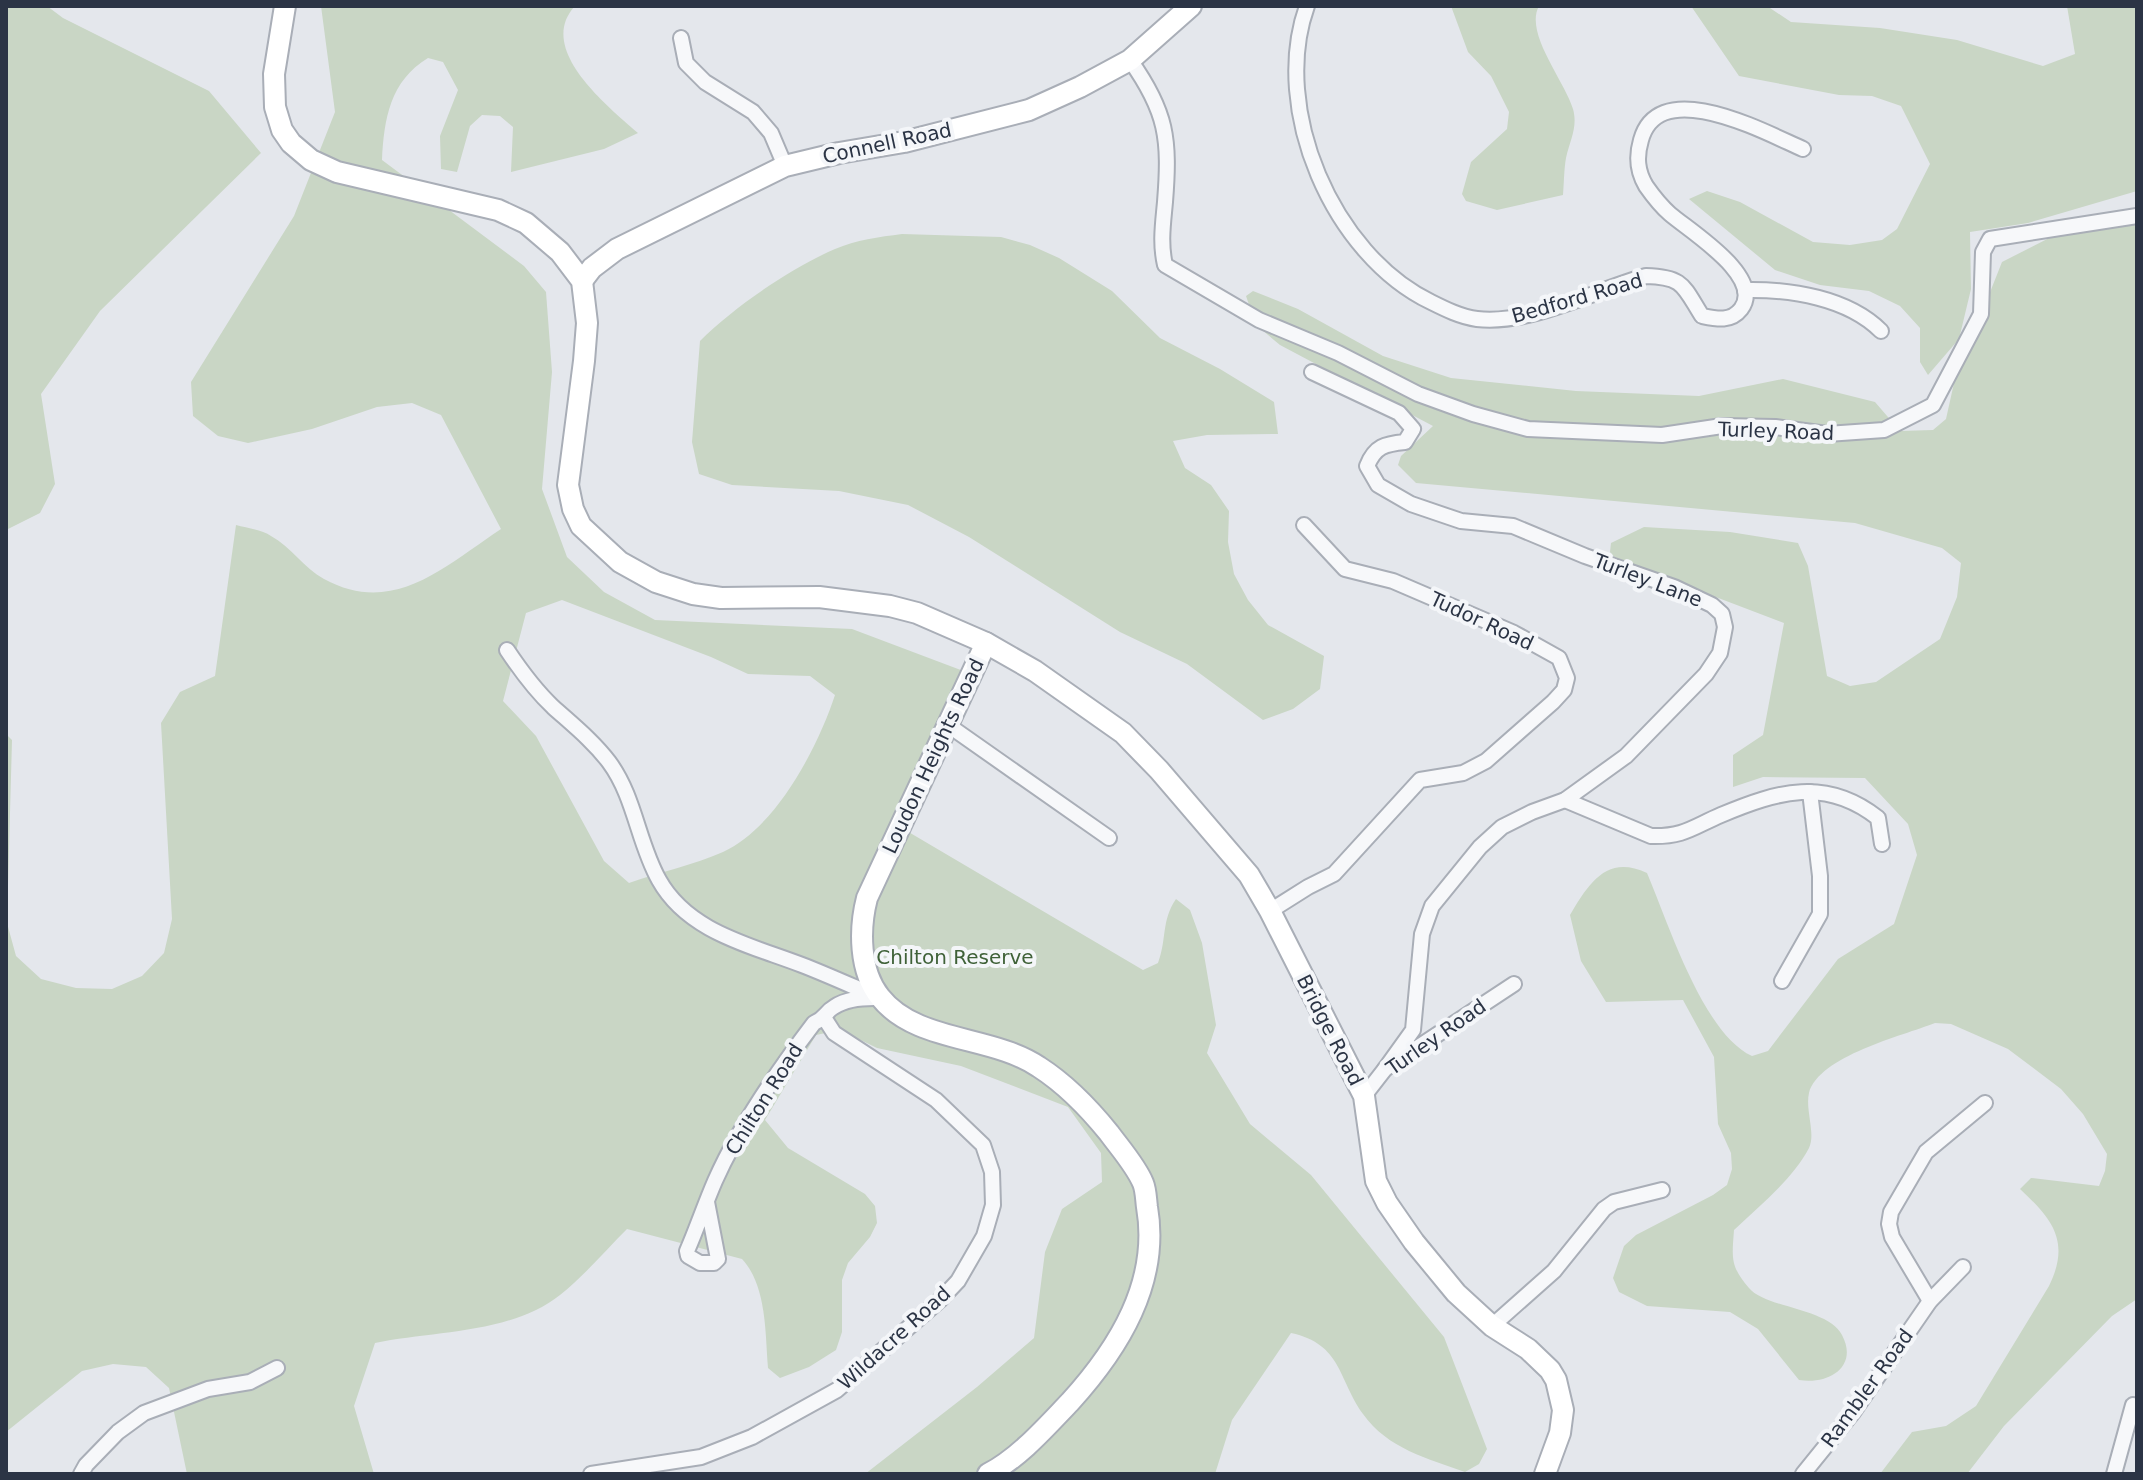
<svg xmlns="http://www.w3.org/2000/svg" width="2143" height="1480" viewBox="0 0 2143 1480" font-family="'DejaVu Sans',sans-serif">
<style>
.green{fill:#c9d6c5;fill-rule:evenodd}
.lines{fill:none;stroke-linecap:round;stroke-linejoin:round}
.street-casing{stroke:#a9aeb7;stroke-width:18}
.secondary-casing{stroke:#a9aeb7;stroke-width:24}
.street{stroke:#f7f8fa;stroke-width:14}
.secondary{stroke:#fff;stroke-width:20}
.labels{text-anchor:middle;stroke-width:8;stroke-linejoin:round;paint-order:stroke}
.street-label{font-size:20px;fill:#2b3445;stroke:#f4f6f9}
.park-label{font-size:20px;fill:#3f6138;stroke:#f4f6f9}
</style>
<rect width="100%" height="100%" fill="#e4e7ec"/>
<!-- green -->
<g class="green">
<polygon points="6,6 47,6 63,18 209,91 261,153 100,311 41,394 55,484 40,513 6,530"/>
<path d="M 321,6 L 575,6 C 535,49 609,107 638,133 L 604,149 L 511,172 L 513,127 L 500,116 L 482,115 L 470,126 L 457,172 L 441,169 L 440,136 L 458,90 L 443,62 L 428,58 C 390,81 384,119 382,160 L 524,266 L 546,292 L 552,372 L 542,489 L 567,557 L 604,592 L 655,620 L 852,629 L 966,672 L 895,824 L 1143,970 L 1158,963 C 1167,939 1161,921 1176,899 L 1190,910 L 1202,943 L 1216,1025 L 1207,1053 L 1250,1124 L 1311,1175 L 1444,1337 L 1487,1449 L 1479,1464 L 1465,1472 C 1427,1458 1388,1449 1363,1414 C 1338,1379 1342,1344 1291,1333 L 1232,1420 L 1215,1474 L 865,1474 L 977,1387 L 1034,1338 L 1045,1252 L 1062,1209 L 1102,1182 L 1101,1153 L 1068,1107 L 961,1066 L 877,1048 L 840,1030 L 816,1035 L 765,1120 L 788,1148 L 865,1194 L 875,1206 L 877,1223 L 870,1237 L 848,1263 L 842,1280 L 842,1332 L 836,1350 L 809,1367 L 780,1378 L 768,1368 C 765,1333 767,1286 742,1259 L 627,1229 C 605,1251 584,1276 560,1295 C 511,1334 433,1331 375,1343 L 354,1406 L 374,1474 L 187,1474 L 169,1388 L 146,1367 L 113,1364 L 82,1371 L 6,1432 L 6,734 L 12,740 L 7,923 L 16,956 L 41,979 L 76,988 L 112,989 L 142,976 L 164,953 L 172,919 L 161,723 L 180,692 L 215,676 L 236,525 C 247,528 262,530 271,536 C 291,547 304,568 324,579 C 394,617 445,566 501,529 L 441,415 L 412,403 L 377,407 L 312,429 L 248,443 L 218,436 L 193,416 L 191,382 L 294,216 L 335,112 ZM 562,600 L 711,657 L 748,674 L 810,676 L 835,695 C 818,747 776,828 723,852 C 694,865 660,872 629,883 L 604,861 L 536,736 L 503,701 L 526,613 Z"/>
<path d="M 1451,6 L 1539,6 C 1524,33 1565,81 1573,109 C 1578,127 1570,140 1566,158 C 1564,169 1564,183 1563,195 L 1497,210 L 1466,201 L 1462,194 L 1471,162 L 1507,129 L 1509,112 L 1491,76 L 1468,52 Z"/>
<polygon points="1691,6 1767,6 1791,22 1880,28 1957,40 2043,66 2075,54 2067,6 2137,6 2137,191 2028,223 1970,232 1971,289 1959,339 1928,375 1920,362 1920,328 1900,306 1869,291 1820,285 1775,270 1689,199 1707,191 1740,202 1813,242 1850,245 1882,240 1897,229 1930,164 1901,106 1872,96 1839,95 1739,76"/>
<path d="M 2137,219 L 2137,1299 L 2112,1316 L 2004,1426 L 1967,1474 L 1880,1474 L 1912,1432 L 1946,1426 L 1976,1406 L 2049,1286 C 2071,1241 2052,1219 2020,1189 L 2031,1178 L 2099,1186 L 2105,1171 L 2107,1154 L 2083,1114 L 2061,1089 L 2008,1049 L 1951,1024 L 1935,1023 C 1902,1036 1819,1056 1809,1093 C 1805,1110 1816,1133 1809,1148 C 1792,1180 1759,1206 1734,1230 C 1732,1258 1730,1266 1749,1288 C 1765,1308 1828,1308 1842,1335 C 1859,1367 1828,1385 1799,1380 L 1758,1329 L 1730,1312 L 1647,1306 L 1619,1292 L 1613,1278 L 1624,1246 L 1636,1235 L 1713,1195 L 1727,1185 L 1732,1169 L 1731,1153 L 1718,1124 L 1714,1057 L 1683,1000 L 1606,1002 L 1581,961 L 1570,915 C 1589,883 1607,854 1647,873 C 1668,922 1703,1034 1752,1056 L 1768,1051 L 1838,959 L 1894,924 L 1917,855 L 1908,824 L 1865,778 L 1763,777 L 1733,787 L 1733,755 L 1763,735 L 1784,623 L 1616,559 L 1610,552 L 1611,543 L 1644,527 L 1730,532 L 1798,543 L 1808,566 L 1827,676 L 1850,686 L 1876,682 L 1940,639 L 1957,597 L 1961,563 L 1942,548 L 1855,523 L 1416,483 L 1398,465 L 1401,456 L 1433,426 L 1280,345 L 1256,325 L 1246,296 L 1253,291 L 1298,309 L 1383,356 L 1451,378 L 1576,391 L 1699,396 L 1783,379 L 1875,402 L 1900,431 L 1933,430 L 1946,419 L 1954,383 L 2002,262 L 2061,232 Z"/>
<path d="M 902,234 L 1001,237 L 1030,245 L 1059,258 L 1112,291 L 1160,338 L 1220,369 L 1274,402 L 1278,434 L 1207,435 L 1173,441 L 1185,468 L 1211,485 L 1229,511 L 1228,542 L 1234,574 L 1248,600 L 1268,625 L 1324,656 L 1320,689 L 1293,709 L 1263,720 L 1187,664 L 1120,632 L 969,537 L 908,505 L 839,491 L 732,485 L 699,474 L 692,442 L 700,341 C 734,307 791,268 835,249 C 856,240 879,237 902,234 Z"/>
</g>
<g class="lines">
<!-- street casing -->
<g class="street-casing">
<g id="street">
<path d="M 1307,6 C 1270,109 1333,255 1431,302 C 1445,309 1461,317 1477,319 C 1531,325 1593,291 1646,276 C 1684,277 1683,286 1702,316 C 1717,319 1731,322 1741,309 C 1765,277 1691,232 1670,214 C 1662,207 1653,196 1646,186 C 1637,171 1636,157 1641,140 C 1659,74 1766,133 1803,149"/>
<polyline points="681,38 686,63 705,82 753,112 771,133 785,166"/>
<path d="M 1130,60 C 1167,112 1170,139 1165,202 C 1163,224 1160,243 1165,265 L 1259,320 L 1338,353 L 1418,394 L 1473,414 L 1528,429 L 1662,435 L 1722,426 L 1775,427 L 1827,434 L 1884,430 L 1933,405 L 1981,314 L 1983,252 L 1990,239 L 2137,216"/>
<path d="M 1745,290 C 1791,289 1848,298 1881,331"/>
<path d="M 1312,372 L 1399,413 L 1413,429 L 1405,442 C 1385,444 1375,446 1367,466 L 1378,485 L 1411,504 L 1461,521 L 1513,526 L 1585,556 L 1674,587 L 1712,605 L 1722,614 L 1725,627 L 1720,653 L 1706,674 L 1626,756 L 1565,800 L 1532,812 L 1502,827 L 1480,847 L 1432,906 L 1422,934 L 1413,1030 L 1385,1069"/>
<path d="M 507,650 C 521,671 535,690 553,707 C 573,725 593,741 609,762 C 635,797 638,843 659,880 C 688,932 750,945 802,965 C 828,975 854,987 880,998"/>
<polyline points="948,725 1109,838"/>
<path d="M 1565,800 L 1651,836 C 1684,837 1693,827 1721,815 C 1778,791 1826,777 1878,818 L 1882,844"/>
<polyline points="1270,911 1308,887 1334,874 1420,780 1463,773 1486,761 1553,702 1564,690 1567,678 1559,658 1514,633 1393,581 1345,569 1304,525"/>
<polyline points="1782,981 1820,914 1820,876 1810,792"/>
<polyline points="1364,1096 1385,1069 1514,984"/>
<path d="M 707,1202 L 718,1259 L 714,1263 L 700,1263 L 688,1256 L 687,1251 C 697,1228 705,1204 715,1181 C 738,1129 779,1069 814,1023 C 826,1018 825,1012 834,1007 C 846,999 860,998 874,998"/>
<polyline points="1930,1301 1892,1237 1889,1224 1891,1212 1926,1152 1985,1103"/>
<polyline points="1492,1326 1554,1271 1604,1209 1614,1202 1662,1190"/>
<polyline points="81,1474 86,1465 118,1432 144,1413 208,1389 250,1382 277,1368"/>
<polyline points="591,1474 701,1457 752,1437 837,1390 940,1300 958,1281 984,1236 993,1205 992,1172 983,1145 936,1100 834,1033 825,1019"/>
<polyline points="1803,1474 1854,1411 1930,1301 1963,1267"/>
<polyline points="2114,1474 2133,1405"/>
</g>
</g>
<!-- secondary casing -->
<g class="secondary-casing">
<g id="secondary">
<polyline points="285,6 274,74 275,107 282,130 291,143 311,160 337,172 498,210 526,223 560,252 582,281 587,323 584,361 568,485 573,509 581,526 620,562 656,582 693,594 721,598 819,597 890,606 917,613 986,643 1035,671 1123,733 1159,770 1249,875 1270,911 1364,1096 1376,1181 1387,1203 1414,1242 1456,1293 1492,1326 1528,1349 1550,1370 1556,1380 1563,1410 1560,1433 1545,1474"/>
<polyline points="582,281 592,268 617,249 785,166 839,153 904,142 1029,110 1080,87 1130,60 1191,6"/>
<path d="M 986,643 L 867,898 C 859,929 859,971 880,997 C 916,1043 992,1035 1039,1067 C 1067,1085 1088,1107 1109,1133 C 1120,1148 1136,1166 1143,1183 C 1146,1190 1146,1200 1147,1207 C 1160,1282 1119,1348 1070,1402 C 1046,1427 1019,1458 988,1474"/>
</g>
</g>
<!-- street -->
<use href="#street" class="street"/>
<!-- secondary -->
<use href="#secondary" class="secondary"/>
</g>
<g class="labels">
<!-- street labels -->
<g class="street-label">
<text transform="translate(887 143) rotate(-12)" y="7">Connell Road</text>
<text transform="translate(1577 298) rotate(-16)" y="7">Bedford Road</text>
<text transform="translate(1776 431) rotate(2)" y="7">Turley Road</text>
<text transform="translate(1648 580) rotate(21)" y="7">Turley Lane</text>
<text transform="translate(1482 621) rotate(25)" y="7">Tudor Road</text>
<text transform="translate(933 756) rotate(-65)" y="7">Loudon Heights Road</text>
<text transform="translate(1330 1030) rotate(63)" y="7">Bridge Road</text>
<text transform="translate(1436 1037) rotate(-35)" y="7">Turley Road</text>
<text transform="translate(764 1099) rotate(-58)" y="7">Chilton Road</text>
<text transform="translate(894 1338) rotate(-42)" y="7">Wildacre Road</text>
<text transform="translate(1867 1388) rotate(-54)" y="7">Rambler Road</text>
</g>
<!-- park labels -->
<g class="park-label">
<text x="955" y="964">Chilton Reserve</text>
</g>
</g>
<!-- border -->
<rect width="2143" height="1480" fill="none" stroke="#2b3445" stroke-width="16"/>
</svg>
